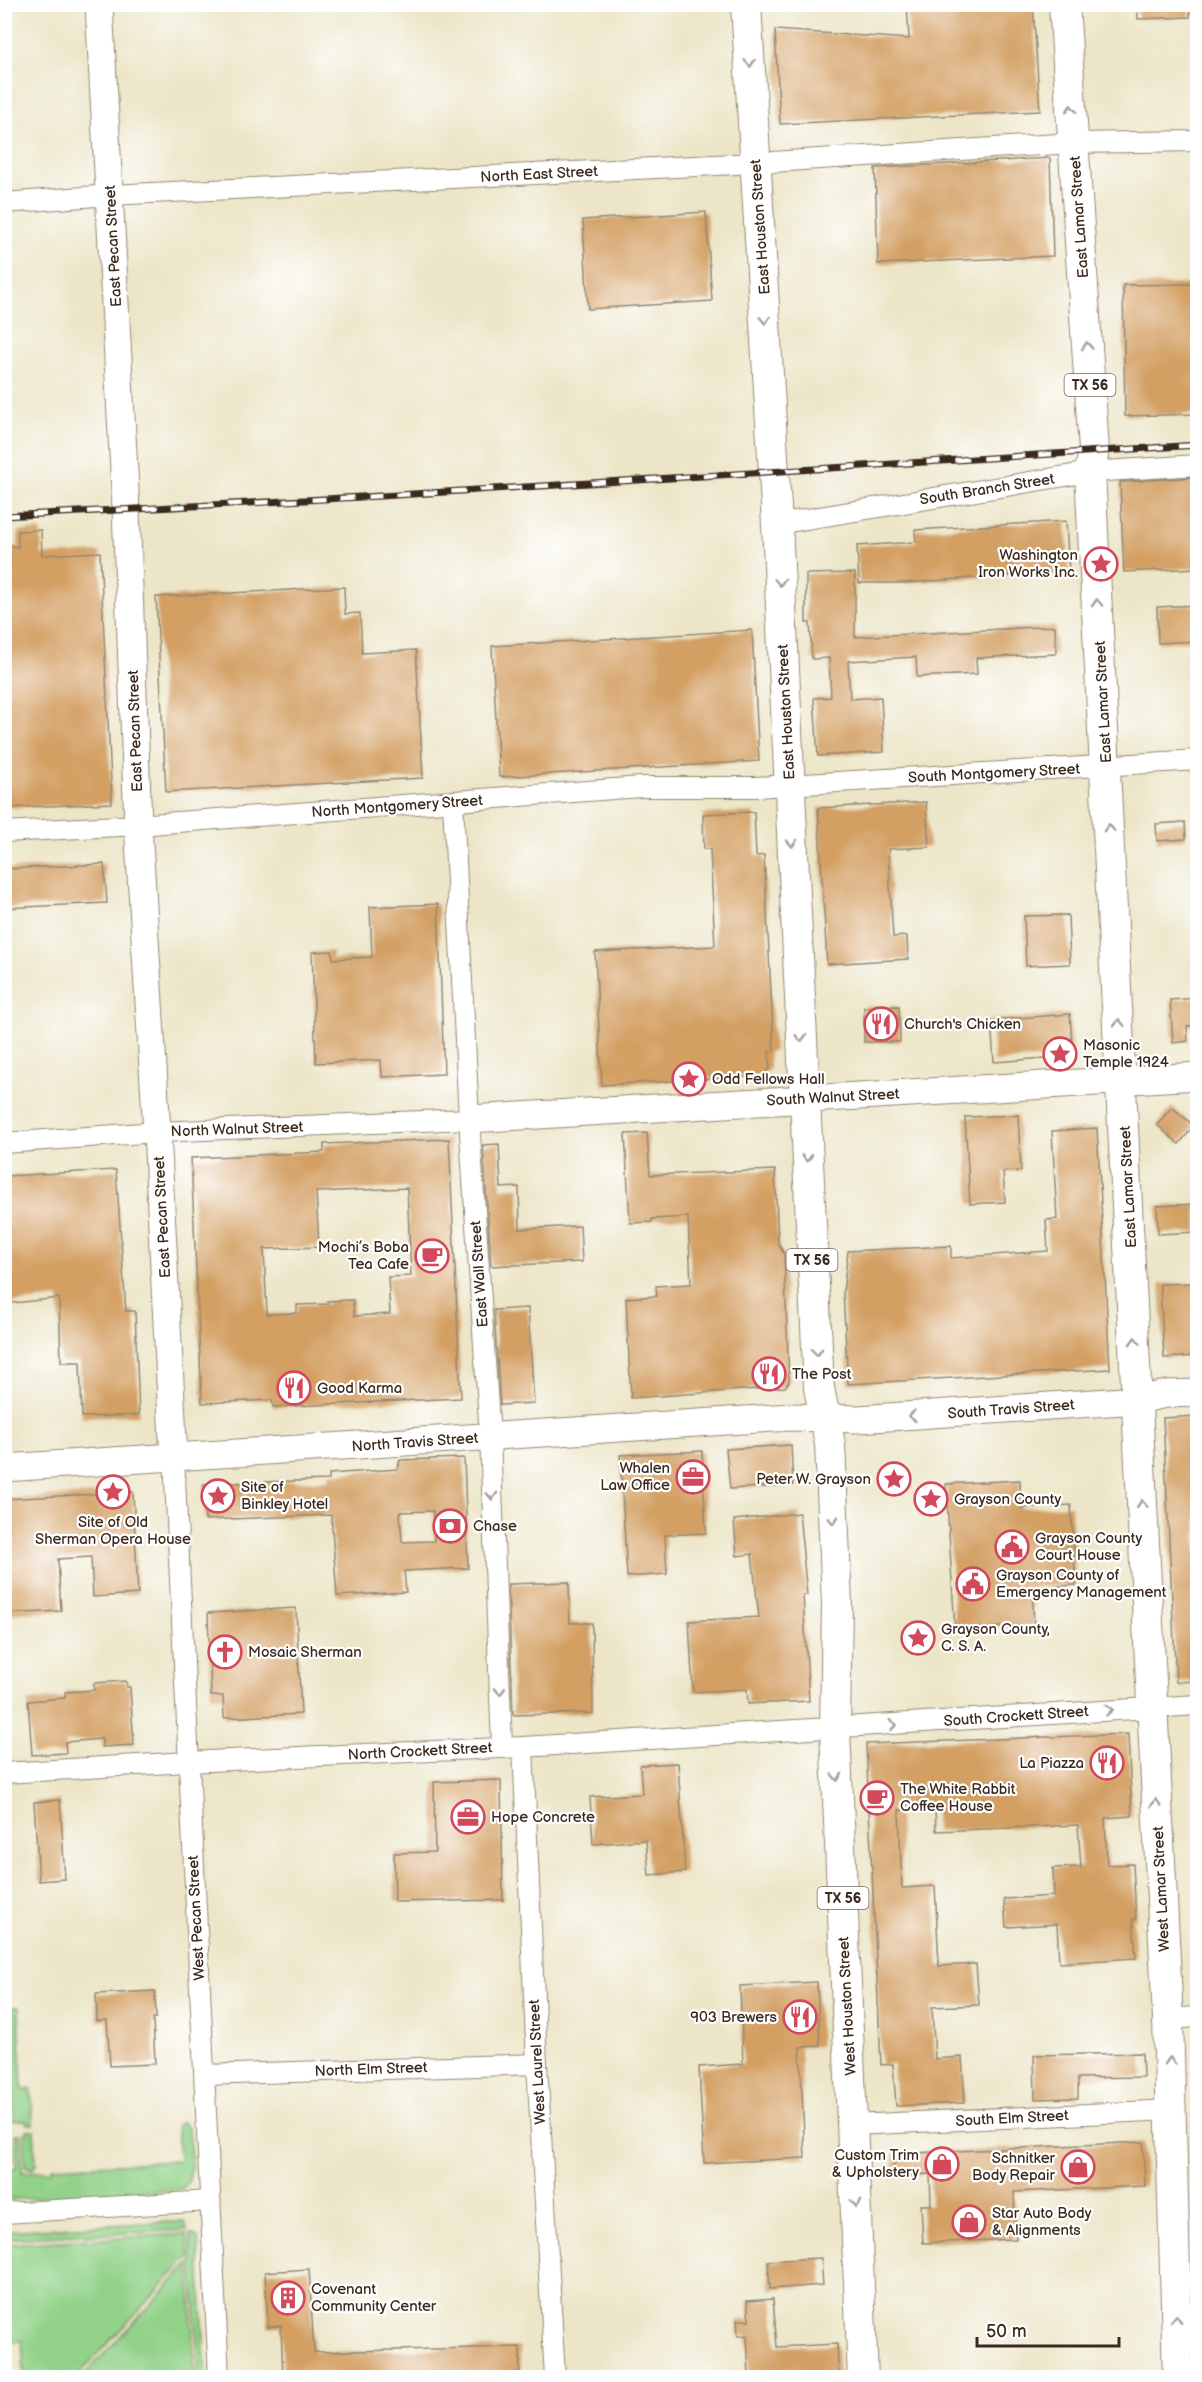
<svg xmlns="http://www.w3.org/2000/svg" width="1202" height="2382" viewBox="0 0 1202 2382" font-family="'Balsamiq Sans',sans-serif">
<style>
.green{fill:#91d188;stroke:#667e53;stroke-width:1.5}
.building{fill:#d39f62;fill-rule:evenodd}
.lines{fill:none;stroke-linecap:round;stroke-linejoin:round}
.street-casing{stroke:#948872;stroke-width:22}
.secondary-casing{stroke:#948872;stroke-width:29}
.primary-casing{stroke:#948872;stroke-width:32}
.street{stroke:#fff;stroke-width:20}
.secondary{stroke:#fff;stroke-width:27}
.primary{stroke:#fff;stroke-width:30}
.rail-casing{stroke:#3b2a1e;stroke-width:7}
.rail{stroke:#fff;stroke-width:4.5;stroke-dasharray:14;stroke-linecap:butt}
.oneway{stroke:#a79f9a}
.labels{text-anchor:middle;stroke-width:4.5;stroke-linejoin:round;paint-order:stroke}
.shield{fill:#fff;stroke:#766a62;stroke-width:1.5}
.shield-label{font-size:14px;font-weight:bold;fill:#3b2a1e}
.street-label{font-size:15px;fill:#3b2a1e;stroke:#fff}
.poi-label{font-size:15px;fill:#3b2a1e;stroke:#fff;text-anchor:start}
</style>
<rect width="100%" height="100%" fill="#fff"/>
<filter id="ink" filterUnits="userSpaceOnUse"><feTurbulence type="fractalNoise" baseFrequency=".0167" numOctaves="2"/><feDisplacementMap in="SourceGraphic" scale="12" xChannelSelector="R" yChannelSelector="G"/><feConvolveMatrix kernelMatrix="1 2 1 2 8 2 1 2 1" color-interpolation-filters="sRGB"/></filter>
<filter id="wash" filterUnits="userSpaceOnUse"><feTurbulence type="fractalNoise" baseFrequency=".008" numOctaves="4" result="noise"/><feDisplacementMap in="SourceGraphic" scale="24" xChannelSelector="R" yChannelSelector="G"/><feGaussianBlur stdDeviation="1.35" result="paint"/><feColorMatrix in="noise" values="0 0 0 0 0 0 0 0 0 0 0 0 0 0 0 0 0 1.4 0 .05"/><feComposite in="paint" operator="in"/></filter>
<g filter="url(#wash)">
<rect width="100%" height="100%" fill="#ece5c7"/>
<!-- green -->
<g class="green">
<polygon points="4,2007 19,2007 22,2087 26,2091 31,2088 33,2124 27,2124 26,2120 14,2121 10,2021 5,2013"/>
<path d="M 182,2122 L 188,2127 C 189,2144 197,2180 182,2189 L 5,2200 L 5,2170 L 16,2169 L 15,2134 L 20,2134 L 22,2172 L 51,2171 L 51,2167 L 179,2161 L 177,2125 Z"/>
<polygon points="27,2130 34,2130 36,2165 32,2169 25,2166 23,2134 27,2133"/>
<polygon points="161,2222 184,2222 187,2230 5,2239 5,2231"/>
<polygon points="187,2234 189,2257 76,2377 24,2377 22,2341 5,2342 5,2244"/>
<polygon points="190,2234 198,2237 206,2377 199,2377"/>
<polygon points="189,2264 195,2377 82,2377"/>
</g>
<g id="blocks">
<!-- building -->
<g class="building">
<polygon points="907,4 1033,4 1040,111 780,124 775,30 909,39"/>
<polygon points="1137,4 1190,4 1190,17 1138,19"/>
<polygon points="1050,158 1053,256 878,264 875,168"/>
<polygon points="706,212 712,301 588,309 583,220"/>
<polygon points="1197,284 1197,414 1125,416 1123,285"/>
<polygon points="1197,477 1197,568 1124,572 1120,482"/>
<polygon points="1066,521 1069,571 905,583 859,583 857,546 916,542 915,530"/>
<polygon points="41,530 42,555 100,552 112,803 4,808 4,545 18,547 18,531"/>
<polygon points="855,573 855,637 1055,626 1056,654 976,658 977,674 917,677 916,657 848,661 850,699 881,697 884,752 818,756 814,698 831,697 829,658 812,659 810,623 806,623 806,574"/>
<polygon points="344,587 345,614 360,613 362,653 416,650 423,778 166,792 156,597"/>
<polygon points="1197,605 1197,641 1158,643 1157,607"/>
<polygon points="752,630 759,761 499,777 492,646"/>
<polygon points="926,802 929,847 888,849 893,937 907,936 908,959 827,964 818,808"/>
<polygon points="754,812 756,856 764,855 774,1051 769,1052 770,1068 762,1076 602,1085 595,952 715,946 710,849 704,849 703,814"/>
<polygon points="1185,822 1186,839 1157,841 1156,824"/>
<polygon points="104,864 107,903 4,908 4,869"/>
<polygon points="438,904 444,1074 382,1077 381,1060 316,1063 312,952 332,951 333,959 372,957 370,907"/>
<polygon points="1068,915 1070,964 1026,966 1024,916"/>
<polygon points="1197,998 1197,1025 1187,1026 1188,1041 1173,1043 1170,1000"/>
<polygon points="899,1006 900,1042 864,1042 864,1007"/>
<polygon points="1070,1014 1073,1056 994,1062 991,1020"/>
<polygon points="1172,1107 1194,1126 1179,1144 1157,1125"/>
<polygon points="1018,1115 1021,1171 1003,1172 1005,1202 970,1204 965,1117"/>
<polygon points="1097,1128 1110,1369 848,1384 843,1292 848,1251 951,1246 951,1258 1048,1251 1046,1220 1057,1219 1052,1131"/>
<polygon points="647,1133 650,1175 775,1170 778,1243 784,1254 789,1382 785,1387 631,1398 626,1298 657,1296 656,1286 691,1284 688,1217 652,1219 652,1222 630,1223 625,1134"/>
<path d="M 449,1139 L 461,1398 L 273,1407 L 272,1400 L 202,1403 L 191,1158 L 324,1152 L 324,1144 ZM 407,1188 L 411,1276 L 388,1277 L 390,1314 L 354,1316 L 353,1300 L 327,1301 L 328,1304 L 297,1305 L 297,1313 L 267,1314 L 264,1249 L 319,1247 L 316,1192 Z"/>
<polygon points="499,1144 501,1188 519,1187 520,1229 580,1226 582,1262 491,1266 483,1145"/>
<polygon points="116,1170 126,1311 135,1311 139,1415 82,1417 80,1362 61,1362 59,1298 4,1304 4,1176"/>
<polygon points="1197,1204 1197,1232 1158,1234 1157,1206"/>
<polygon points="1197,1283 1197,1356 1164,1358 1160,1284"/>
<polygon points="528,1308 534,1403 500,1405 494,1310"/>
<polygon points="1197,1416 1197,1681 1176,1682 1163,1418"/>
<polygon points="791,1445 793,1485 730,1489 726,1449"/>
<polygon points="702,1451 706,1533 665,1535 667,1574 627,1577 620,1455"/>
<path d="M 464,1458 L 468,1568 L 404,1571 L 406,1592 L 337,1596 L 331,1515 L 205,1520 L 204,1484 L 329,1480 L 329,1474 L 398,1469 L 400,1460 ZM 433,1511 L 434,1541 L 402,1542 L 400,1512 Z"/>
<polygon points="1020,1480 1021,1508 1071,1505 1076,1585 1032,1588 1034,1625 955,1630 946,1484"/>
<polygon points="133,1492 138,1594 93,1597 91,1557 58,1559 61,1611 6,1614 4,1499"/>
<polygon points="799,1513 807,1595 803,1595 809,1701 748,1704 747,1689 693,1692 689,1621 759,1617 752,1554 737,1556 734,1520"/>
<polygon points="569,1582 570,1623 592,1623 593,1713 513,1715 508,1584"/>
<polygon points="296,1608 301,1714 224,1718 223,1696 211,1696 208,1613"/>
<polygon points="126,1681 127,1687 130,1687 134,1745 102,1747 102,1739 65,1742 66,1753 32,1755 28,1701 65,1698 65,1692 94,1690 94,1683"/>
<polygon points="1128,1734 1132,1816 1105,1818 1107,1865 1133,1864 1136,1919 1133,1919 1136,1958 1059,1963 1057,1924 1006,1927 1004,1899 1054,1896 1053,1868 1081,1867 1078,1825 936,1831 935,1809 899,1810 902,1888 935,1886 939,1966 976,1964 979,2005 932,2007 935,2059 962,2057 965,2103 896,2106 893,2064 881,2065 866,1744"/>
<polygon points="678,1763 685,1872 649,1875 646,1840 593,1844 590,1797 642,1794 640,1765"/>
<polygon points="501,1780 503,1900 395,1902 394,1853 435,1852 434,1782"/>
<polygon points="60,1800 65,1879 39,1881 34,1802"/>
<polygon points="817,1982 820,2046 800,2047 805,2158 704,2163 699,2067 743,2064 740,1986"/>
<polygon points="155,1991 156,2018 153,2018 155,2064 110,2066 107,2020 97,2021 96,1994"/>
<polygon points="1142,2053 1143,2077 1078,2078 1078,2098 1035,2099 1034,2055"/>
<polygon points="1143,2142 1145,2186 1014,2192 1016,2239 923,2243 921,2205 931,2205 930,2174 894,2176 893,2154"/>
<polygon points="821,2258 823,2285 770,2289 768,2261"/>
<polygon points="309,2269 314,2352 520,2347 520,2378 283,2378 281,2326 268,2327 265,2272"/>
<polygon points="773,2299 777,2347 837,2344 839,2378 749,2378 747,2335 738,2336 737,2320 749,2320 747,2301"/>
</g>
</g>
</g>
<g filter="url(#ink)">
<use href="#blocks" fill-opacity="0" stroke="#948872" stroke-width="1.5"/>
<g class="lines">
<!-- street casing -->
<g class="street-casing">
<g id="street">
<polyline points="4,203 110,195 756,163 1074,143 1198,141"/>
<polyline points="777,524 1090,472 1198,465"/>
<polyline points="453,802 469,1119 490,1437 502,1747"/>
<polyline points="4,832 138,825 641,787 756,787 1198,760"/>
<polyline points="4,1143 157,1132 469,1119"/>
<polyline points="174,1458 219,2378"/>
<polyline points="523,1747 537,2064 555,2378"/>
<polyline points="4,1773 187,1762 523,1747 1198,1705"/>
<polyline points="1168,2019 1198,2017"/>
<polyline points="205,2075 537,2064"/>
<polyline points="853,2125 1171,2110"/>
<polyline points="4,2213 210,2201"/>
</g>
</g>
<!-- secondary casing -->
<g class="secondary-casing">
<g id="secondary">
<polyline points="99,4 126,509 138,825 157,1132 174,1458"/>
<polyline points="469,1119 1198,1076"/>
<polyline points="4,1468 791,1417 858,1419 1138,1400 1166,1394 1198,1393"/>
</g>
</g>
<!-- primary casing -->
<g class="primary-casing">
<g id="primary">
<polyline points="746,4 777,524 819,1388 830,1444 837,1604 835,1729 863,2378"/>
<polyline points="1064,4 1094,450 1090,472 1168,2019 1178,2378"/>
</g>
</g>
<!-- street -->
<use href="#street" class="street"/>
<!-- secondary -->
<use href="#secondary" class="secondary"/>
<!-- primary -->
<use href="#primary" class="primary"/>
<!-- rail casing -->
<g class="rail-casing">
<polyline id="rail" points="4,516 381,496 1198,445"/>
</g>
<!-- rail -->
<use href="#rail" class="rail"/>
</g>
<!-- one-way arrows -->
<defs><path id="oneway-chevron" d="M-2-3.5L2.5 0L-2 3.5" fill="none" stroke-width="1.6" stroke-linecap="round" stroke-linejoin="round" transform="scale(1.5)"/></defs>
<g class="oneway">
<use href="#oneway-chevron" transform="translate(750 63) rotate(87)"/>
<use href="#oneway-chevron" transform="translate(1071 109) rotate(-94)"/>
<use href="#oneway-chevron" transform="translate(765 320) rotate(87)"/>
<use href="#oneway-chevron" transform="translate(1087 346) rotate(-94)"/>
<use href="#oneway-chevron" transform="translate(780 582) rotate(87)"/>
<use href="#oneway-chevron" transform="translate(1097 603) rotate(-93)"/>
<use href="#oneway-chevron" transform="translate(1109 828) rotate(-93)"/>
<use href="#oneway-chevron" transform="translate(792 843) rotate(87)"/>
<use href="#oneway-chevron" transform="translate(1119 1023) rotate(-93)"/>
<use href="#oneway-chevron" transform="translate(801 1038) rotate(87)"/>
<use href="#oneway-chevron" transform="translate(807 1158) rotate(87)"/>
<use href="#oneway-chevron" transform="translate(1135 1341) rotate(-93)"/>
<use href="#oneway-chevron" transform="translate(817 1352) rotate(87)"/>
<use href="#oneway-chevron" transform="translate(912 1416) rotate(176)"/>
<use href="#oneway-chevron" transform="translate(492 1496) rotate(88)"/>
<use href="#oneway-chevron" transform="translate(1142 1504) rotate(-93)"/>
<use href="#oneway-chevron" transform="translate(833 1520) rotate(88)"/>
<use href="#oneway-chevron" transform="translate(500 1691) rotate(88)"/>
<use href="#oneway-chevron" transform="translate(1109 1710) rotate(-4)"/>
<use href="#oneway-chevron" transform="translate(893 1725) rotate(-4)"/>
<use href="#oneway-chevron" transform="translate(837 1777) rotate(87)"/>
<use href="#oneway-chevron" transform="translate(1156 1803) rotate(-93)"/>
<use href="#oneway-chevron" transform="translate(1170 2061) rotate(-92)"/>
<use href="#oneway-chevron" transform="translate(856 2203) rotate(88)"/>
<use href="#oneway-chevron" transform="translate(1176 2319) rotate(-91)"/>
</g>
</g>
<!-- icons -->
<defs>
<g id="sight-ring" transform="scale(1.725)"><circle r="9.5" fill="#fff" stroke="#d1495b" stroke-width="1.5"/><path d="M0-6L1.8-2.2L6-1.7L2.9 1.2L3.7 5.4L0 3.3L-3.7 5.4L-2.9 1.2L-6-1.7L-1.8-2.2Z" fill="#d1495b"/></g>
<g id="restaurant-ring" transform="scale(1.725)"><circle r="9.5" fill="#fff" stroke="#d1495b" stroke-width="1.5"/><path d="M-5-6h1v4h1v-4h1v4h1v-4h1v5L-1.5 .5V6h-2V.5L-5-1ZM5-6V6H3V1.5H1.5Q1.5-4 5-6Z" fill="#d1495b"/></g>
<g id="cafe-ring" transform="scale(1.725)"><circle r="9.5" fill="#fff" stroke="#d1495b" stroke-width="1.5"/><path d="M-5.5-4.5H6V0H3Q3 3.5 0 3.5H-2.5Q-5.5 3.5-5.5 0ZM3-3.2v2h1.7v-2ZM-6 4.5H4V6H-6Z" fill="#d1495b"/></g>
<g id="office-ring" transform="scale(1.725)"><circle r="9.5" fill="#fff" stroke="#d1495b" stroke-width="1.5"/><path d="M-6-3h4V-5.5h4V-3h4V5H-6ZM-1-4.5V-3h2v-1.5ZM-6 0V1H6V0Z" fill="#d1495b"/></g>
<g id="bank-ring" transform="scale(1.725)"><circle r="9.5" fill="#fff" stroke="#d1495b" stroke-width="1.5"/><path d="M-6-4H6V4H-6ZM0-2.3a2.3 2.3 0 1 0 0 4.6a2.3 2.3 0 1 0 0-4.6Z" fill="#d1495b"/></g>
<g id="civic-ring" transform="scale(1.725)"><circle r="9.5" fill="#fff" stroke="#d1495b" stroke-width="1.5"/><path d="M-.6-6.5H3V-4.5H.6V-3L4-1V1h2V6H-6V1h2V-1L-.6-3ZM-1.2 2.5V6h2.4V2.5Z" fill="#d1495b"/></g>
<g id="church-ring" transform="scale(1.725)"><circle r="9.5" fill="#fff" stroke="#d1495b" stroke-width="1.5"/><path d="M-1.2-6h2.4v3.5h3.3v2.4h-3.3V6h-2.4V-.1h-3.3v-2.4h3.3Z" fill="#d1495b"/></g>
<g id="shop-ring" transform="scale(1.725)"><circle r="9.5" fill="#fff" stroke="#d1495b" stroke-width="1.5"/><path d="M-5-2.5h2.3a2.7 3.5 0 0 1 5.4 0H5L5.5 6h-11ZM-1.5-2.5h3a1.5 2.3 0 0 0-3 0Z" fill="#d1495b"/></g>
<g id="building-ring" transform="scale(1.725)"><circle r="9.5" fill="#fff" stroke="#d1495b" stroke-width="1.5"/><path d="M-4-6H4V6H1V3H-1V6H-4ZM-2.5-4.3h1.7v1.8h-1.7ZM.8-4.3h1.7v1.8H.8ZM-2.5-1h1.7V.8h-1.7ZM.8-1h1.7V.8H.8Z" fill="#d1495b"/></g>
</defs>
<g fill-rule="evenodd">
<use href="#sight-ring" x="1101" y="564"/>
<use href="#restaurant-ring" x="881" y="1024"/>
<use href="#sight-ring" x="1060" y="1054"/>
<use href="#sight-ring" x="689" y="1079"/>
<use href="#cafe-ring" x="432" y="1256"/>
<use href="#restaurant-ring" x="769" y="1374"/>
<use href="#restaurant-ring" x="294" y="1388"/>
<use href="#office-ring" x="693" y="1477"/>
<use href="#sight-ring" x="894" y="1479"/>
<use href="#sight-ring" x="113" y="1492"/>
<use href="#sight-ring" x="218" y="1496"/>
<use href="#sight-ring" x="931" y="1499"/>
<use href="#bank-ring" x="450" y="1526"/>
<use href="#civic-ring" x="1012" y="1547"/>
<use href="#civic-ring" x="973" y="1584"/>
<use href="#sight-ring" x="918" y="1638"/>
<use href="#church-ring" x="225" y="1652"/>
<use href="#restaurant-ring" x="1107" y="1763"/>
<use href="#cafe-ring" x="877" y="1798"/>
<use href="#office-ring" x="468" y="1817"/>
<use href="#restaurant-ring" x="800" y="2017"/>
<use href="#shop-ring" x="942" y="2164"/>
<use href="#shop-ring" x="1078" y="2167"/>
<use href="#shop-ring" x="969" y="2222"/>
<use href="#building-ring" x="288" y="2298"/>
</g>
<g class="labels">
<!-- shield labels -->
<g class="shield">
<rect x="1064.5" y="374" width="51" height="22" rx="4.5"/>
<rect x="786.5" y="1249" width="51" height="22" rx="4.5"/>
<rect x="817.5" y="1887" width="51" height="22" rx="4.5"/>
</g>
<g class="shield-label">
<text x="1090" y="390">TX 56</text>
<text x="812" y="1265">TX 56</text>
<text x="843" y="1903">TX 56</text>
</g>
<!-- street labels -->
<g class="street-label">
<text transform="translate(539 174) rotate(-3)" y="5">North East Street</text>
<text transform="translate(1079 217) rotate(-94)" y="5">East Lamar Street</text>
<text transform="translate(760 227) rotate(-94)" y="5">East Houston Street</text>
<text transform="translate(113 246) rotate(-93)" y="5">East Pecan Street</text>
<text transform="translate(987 489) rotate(-9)" y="5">South Branch Street</text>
<text transform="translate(1103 702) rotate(-93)" y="5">East Lamar Street</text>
<text transform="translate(786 712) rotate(-93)" y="5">East Houston Street</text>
<text transform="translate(135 731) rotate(-92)" y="5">East Pecan Street</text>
<text transform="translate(994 773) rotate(-3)" y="5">South Montgomery Street</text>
<text transform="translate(397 806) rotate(-4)" y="5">North Montgomery Street</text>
<text transform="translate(833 1097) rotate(-3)" y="5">South Walnut Street</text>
<text transform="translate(237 1129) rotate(-2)" y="5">North Walnut Street</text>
<text transform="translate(1128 1187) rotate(-93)" y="5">East Lamar Street</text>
<text transform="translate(162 1217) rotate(-93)" y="5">East Pecan Street</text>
<text transform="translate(479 1274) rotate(-94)" y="5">East Wall Street</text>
<text transform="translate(1011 1409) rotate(-4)" y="5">South Travis Street</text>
<text transform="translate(415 1442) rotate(-4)" y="5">North Travis Street</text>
<text transform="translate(1016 1716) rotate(-4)" y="5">South Crockett Street</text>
<text transform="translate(420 1751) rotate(-3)" y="5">North Crockett Street</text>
<text transform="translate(1161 1889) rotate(-93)" y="5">West Lamar Street</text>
<text transform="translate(196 1918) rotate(-93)" y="5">West Pecan Street</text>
<text transform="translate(847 2006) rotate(-93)" y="5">West Houston Street</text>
<text transform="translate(537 2062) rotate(-93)" y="5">West Laurel Street</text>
<text transform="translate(371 2069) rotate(-2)" y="5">North Elm Street</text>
<text transform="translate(1012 2118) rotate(-3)" y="5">South Elm Street</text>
</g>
<!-- poi labels -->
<g class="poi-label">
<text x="1078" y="560" text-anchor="end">Washington<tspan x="1078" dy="17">Iron Works Inc.</tspan></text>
<text x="904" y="1029">Church's Chicken</text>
<text x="1083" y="1050">Masonic<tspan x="1083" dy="17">Temple 1924</tspan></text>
<text x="712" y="1084">Odd Fellows Hall</text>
<text x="409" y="1252" text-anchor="end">Mochi’s Boba<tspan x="409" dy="17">Tea Cafe</tspan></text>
<text x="792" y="1379">The Post</text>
<text x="317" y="1393">Good Karma</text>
<text x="670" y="1473" text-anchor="end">Whalen<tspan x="670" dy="17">Law Office</tspan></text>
<text x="871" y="1484" text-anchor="end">Peter W. Grayson</text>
<text x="241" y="1492">Site of<tspan x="241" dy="17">Binkley Hotel</tspan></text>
<text x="954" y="1504">Grayson County</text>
<text x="113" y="1527" text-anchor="middle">Site of Old<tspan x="113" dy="17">Sherman Opera House</tspan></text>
<text x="473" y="1531">Chase</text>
<text x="1035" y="1543">Grayson County<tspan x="1035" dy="17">Court House</tspan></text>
<text x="996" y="1580">Grayson County of<tspan x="996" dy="17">Emergency Management</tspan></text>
<text x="941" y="1634">Grayson County,<tspan x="941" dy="17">C. S. A.</tspan></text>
<text x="248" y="1657">Mosaic Sherman</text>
<text x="1084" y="1768" text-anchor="end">La Piazza</text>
<text x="900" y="1794">The White Rabbit<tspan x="900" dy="17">Coffee House</tspan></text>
<text x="491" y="1822">Hope Concrete</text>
<text x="777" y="2022" text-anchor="end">903 Brewers</text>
<text x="919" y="2160" text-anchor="end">Custom Trim<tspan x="919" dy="17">&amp; Upholstery</tspan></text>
<text x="1055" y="2163" text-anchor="end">Schnitker<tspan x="1055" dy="17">Body Repair</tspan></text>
<text x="992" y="2218">Star Auto Body<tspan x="992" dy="17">&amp; Alignments</tspan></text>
<text x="311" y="2294">Covenant<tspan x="311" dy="17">Community Center</tspan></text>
</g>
</g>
<!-- margin -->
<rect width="1202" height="2382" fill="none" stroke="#fff" stroke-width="24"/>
<!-- scale -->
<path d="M977 2337v9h142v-9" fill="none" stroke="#3b2a1e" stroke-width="3"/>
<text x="986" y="2337" font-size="18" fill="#3b2a1e" stroke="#ffffff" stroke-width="4.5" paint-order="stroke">50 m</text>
</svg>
